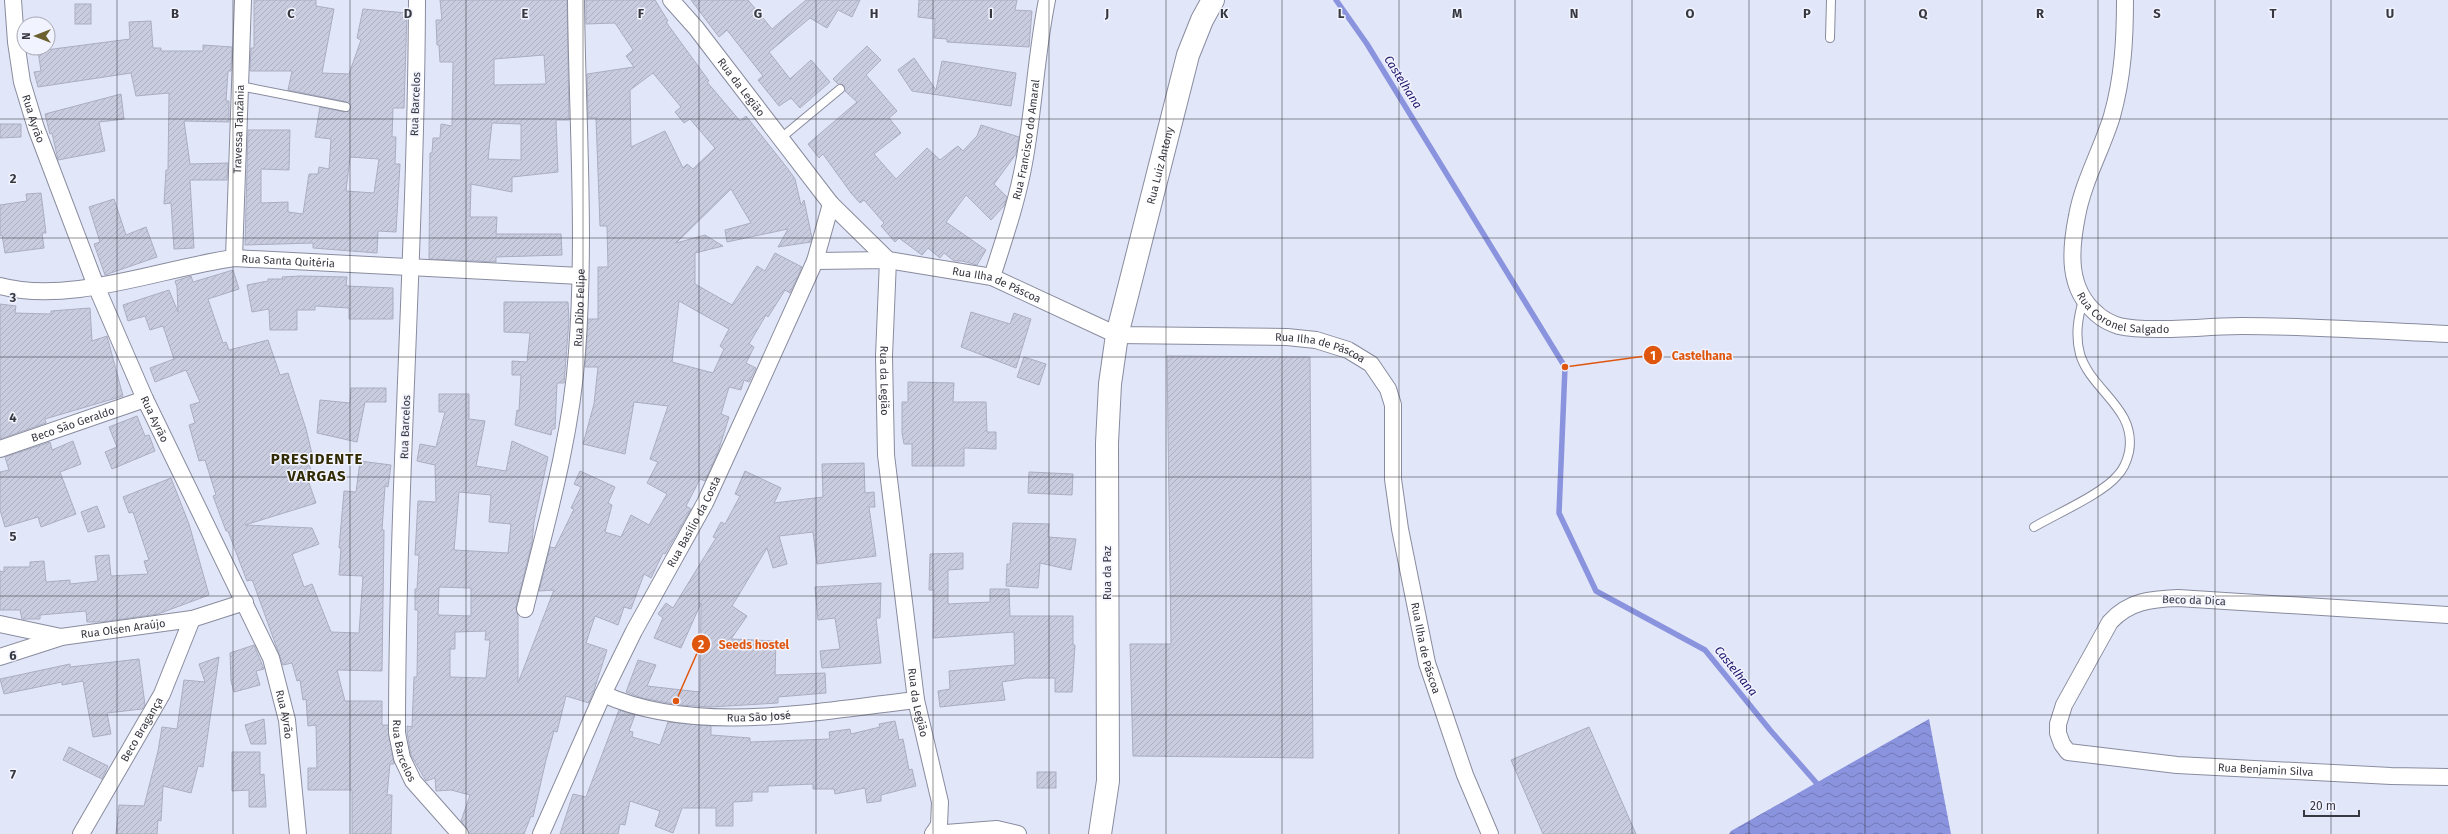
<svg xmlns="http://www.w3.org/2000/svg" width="2448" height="834" viewBox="0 0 2448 834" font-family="'Fira Sans',sans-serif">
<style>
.water{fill:url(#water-waves)}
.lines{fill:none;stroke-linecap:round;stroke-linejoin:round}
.stream{stroke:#8a93dd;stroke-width:5.5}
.building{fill:url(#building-hatch);stroke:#abaec0;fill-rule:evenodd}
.lane-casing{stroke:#898c9e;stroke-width:10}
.street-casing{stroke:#898c9e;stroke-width:18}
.secondary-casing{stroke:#898c9e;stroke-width:24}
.lane{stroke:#fff;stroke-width:8}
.street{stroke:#fff;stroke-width:16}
.secondary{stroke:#fff;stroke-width:22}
.grid{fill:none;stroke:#373840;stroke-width:1;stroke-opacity:0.55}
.labels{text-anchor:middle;stroke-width:3;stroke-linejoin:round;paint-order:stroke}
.street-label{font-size:11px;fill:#373840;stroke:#f1f3ff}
.water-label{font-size:12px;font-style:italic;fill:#1f156b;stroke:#f1f3ff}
.district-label{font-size:15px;font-weight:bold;letter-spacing:1px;fill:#312900;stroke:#f1f3ff}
.grid-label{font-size:13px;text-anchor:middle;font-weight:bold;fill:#373840;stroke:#f1f3ff;stroke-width:3;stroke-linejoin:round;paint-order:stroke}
.leader{fill:none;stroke:#df570f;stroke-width:1.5}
.callout-dot{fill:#df570f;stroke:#f1f3ff;stroke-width:1.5}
.mark-label{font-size:12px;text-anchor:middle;font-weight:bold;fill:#fff}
.callout-label{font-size:12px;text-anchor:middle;font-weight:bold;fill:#df570f;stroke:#f1f3ff;stroke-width:3;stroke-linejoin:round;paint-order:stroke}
</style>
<defs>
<pattern id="water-waves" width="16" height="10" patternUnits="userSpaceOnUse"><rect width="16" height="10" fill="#8a93dd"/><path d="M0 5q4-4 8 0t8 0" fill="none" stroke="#7279b5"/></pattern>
<pattern id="building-hatch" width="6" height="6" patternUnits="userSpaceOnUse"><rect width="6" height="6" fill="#c8ccde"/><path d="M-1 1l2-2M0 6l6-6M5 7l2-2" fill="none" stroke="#acb0c0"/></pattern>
</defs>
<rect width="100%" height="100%" fill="#e2e6f9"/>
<!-- water -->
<polygon class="water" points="1929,719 1951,834 1729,834 1731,831"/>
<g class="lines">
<!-- stream -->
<polyline class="stream" points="1336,0 1367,44 1565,367 1559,513 1596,591 1705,650 1770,730 1820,787"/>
</g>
<!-- building -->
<g class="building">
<path d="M 254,0 L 316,0 L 316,6 L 334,9 L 322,73 L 349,74 L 361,40 L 357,38 L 363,9 L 407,13 L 404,108 L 393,108 L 392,137 L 396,137 L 395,164 L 400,164 L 396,232 L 378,231 L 377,253 L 313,248 L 313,243 L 245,245 L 248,130 L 290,130 L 289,170 L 261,169 L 261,203 L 288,202 L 288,212 L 303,214 L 309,174 L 318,174 L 319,167 L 329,169 L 331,139 L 315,137 L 320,107 L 345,112 L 351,108 L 347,102 L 288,90 L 292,71 L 250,71 L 251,48 L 254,48 ZM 350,157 L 379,159 L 374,193 L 346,191 Z"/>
<path d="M 440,0 L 567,0 L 569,120 L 556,120 L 558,172 L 512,177 L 512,192 L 471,184 L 470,217 L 497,217 L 496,234 L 561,234 L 562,255 L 496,257 L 496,262 L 429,259 L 430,153 L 432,153 L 433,138 L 440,138 L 441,124 L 452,126 L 453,62 L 440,62 L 439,45 L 437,45 L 436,20 L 442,20 ZM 544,55 L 546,84 L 494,85 L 494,59 ZM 492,123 L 521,124 L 521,160 L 488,159 Z"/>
<path d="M 586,0 L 655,0 L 668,21 L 666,22 L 709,81 L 707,82 L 740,121 L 746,116 L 788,169 L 795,179 L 801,205 L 804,200 L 812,238 L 811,242 L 778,247 L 788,229 L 727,242 L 725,230 L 751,223 L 731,189 L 676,243 L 705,235 L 723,246 L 695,253 L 695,284 L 732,305 L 757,266 L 765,271 L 775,253 L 802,267 L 790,293 L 785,290 L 768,317 L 766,315 L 749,344 L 754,347 L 746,363 L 756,368 L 749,382 L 744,380 L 741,390 L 729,387 L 721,414 L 729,417 L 718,452 L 705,481 L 700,479 L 686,506 L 691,509 L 665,554 L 663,553 L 651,578 L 644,574 L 631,609 L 624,607 L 618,625 L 595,616 L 586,643 L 607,650 L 594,690 L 589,703 L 566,696 L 557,732 L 554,731 L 546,760 L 533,817 L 531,816 L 524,834 L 474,834 L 469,833 L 461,821 L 470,795 L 451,790 L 436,791 L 435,778 L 426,781 L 411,755 L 407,732 L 407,726 L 412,727 L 414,677 L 417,677 L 418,610 L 415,610 L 415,589 L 417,589 L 419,555 L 415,555 L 418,501 L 436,502 L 435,465 L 417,461 L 420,444 L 436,447 L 445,412 L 439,412 L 439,394 L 469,394 L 469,419 L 485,421 L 476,466 L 506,471 L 512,441 L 548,457 L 534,522 L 532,543 L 516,607 L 518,616 L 518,683 L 554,590 L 539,591 L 550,547 L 555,548 L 574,509 L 571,508 L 581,487 L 574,484 L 580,471 L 615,487 L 608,503 L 612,505 L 605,532 L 621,537 L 631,515 L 649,525 L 667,494 L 647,483 L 658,462 L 650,459 L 668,406 L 634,402 L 625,454 L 583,444 L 594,404 L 598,367 L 585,367 L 588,319 L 598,319 L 598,267 L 608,267 L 607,226 L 600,226 L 596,118 L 588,118 L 587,74 L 634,67 L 626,56 L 633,50 L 615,23 L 586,24 ZM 653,73 L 681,107 L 675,112 L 684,123 L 690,119 L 715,148 L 693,169 L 687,164 L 683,168 L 665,131 L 631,147 L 630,90 ZM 679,301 L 729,329 L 720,346 L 724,349 L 713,373 L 672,362 ZM 459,492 L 491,495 L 489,522 L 511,524 L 508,553 L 454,550 ZM 439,587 L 471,588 L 471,616 L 438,615 ZM 486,631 L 485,640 L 490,640 L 486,678 L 450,677 L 450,649 L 455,649 L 455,632 Z"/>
<polygon points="691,0 748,0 772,29 806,0 860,0 852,17 838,10 827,28 810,18 769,52 790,79 811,60 830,82 800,108 791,98 779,106 758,80 763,76 727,30 719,37"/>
<polygon points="919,0 1017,0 1015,10 1032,11 1029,47 947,42 947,39 934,38 935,19 918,17"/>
<rect x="75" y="4" width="16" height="20"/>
<polygon points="151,21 153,48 161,48 161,51 203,51 203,45 232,47 231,71 228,71 226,101 229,101 229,122 184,121 190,164 228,163 227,180 190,180 194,248 174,249 171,203 164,204 166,170 168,170 169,93 136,96 131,73 38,87 34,72 41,71 38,51 130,39 129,22"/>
<polygon points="867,46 881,60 866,75 897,111 889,118 901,133 874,154 896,179 927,148 940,160 958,146 963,151 977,136 981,125 1019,137 1016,154 994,184 1007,197 1004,206 991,220 966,195 946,222 986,250 977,265 962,261 954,261 944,253 940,258 928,248 922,255 899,238 895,242 881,226 884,223 864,200 860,203 851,193 823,154 819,158 808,144 857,102 845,91 844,85 838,84 833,79"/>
<polygon points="914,58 936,90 942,61 1016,73 1011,106 912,91 898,70"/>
<polygon points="121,94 124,119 99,122 105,151 58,160 52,133 50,134 45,114"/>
<polygon points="0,124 21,124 21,137 0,138"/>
<polygon points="41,193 46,233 42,233 44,248 5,253 2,235 0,236 0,205 27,201 26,194"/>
<polygon points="114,199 126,235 146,227 157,257 105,275 94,244 100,242 89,207"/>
<polygon points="233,270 239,289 208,299 223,343 226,342 229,350 268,340 280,375 288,373 306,429 313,458 308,459 313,479 308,480 316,503 245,525 312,528 319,544 292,554 304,587 312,584 331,632 359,633 363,576 339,575 341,548 339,548 344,491 356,492 360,461 391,465 388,487 385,486 382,530 384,530 382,671 337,670 345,701 382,701 382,725 388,725 394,764 390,764 387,795 392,795 391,834 352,834 352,790 308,790 308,768 317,768 316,725 308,726 306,699 303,700 300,680 297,681 292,663 283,665 253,582 252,580 247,581 228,531 226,531 213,496 216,495 205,460 199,461 189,425 195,423 190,405 200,402 186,370 155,382 150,368 174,359 163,326 150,330 145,316 128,321 123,305 169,290 178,312 177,287 175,281 191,276 193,282"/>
<polygon points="300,276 347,277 346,286 393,288 393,319 349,319 349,308 315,306 315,310 297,310 297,330 270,330 269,309 252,312 247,285 268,281 268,279 283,279 282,277"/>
<polygon points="504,302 568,302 569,320 564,383 557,383 555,429 552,429 551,435 515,425 517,410 519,411 521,375 512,375 512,361 527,362 530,333 504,332"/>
<polygon points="0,304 16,306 15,313 51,314 51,311 90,308 92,341 107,336 123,396 45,419 46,423 0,439"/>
<polygon points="971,312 1010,324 1014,313 1031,319 1016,368 961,347"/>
<polygon points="1167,356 1310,357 1313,758 1133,756 1130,644 1171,644"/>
<polygon points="1024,357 1046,364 1039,385 1017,377"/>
<polygon points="908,382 954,383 953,402 986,402 987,432 996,432 996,449 964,448 964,466 912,466 912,444 904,444 902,433 902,402 908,402"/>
<polygon points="351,388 386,388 386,402 365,402 357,442 317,433 320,400 350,403"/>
<polygon points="137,416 145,436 149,435 155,451 112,469 105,452 117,447 109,427"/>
<polygon points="73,441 81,464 60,472 76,514 41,527 38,517 5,527 0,510 0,472 9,470 5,457 50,442 52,450"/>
<polygon points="864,463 865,493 874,492 875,507 869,507 876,556 817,564 813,532 779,536 787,564 773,568 767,548 732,606 747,616 731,639 776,641 775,675 825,673 826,693 778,697 778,703 711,707 679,705 642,698 626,692 638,660 656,665 647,686 700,692 701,603 681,648 654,638 663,618 658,614 666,603 673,608 716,538 713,537 721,522 725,524 740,496 735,494 745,471 781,488 774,503 823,497 822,464"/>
<polygon points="1029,472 1073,474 1072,495 1028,493"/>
<polygon points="171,478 189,524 209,595 158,614 102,622 87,622 86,611 40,615 40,619 22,619 20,610 0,610 0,571 4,572 4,567 30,567 30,562 44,561 46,582 70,580 70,584 98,581 95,556 109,555 111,576 148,574 144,561 149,560 133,512 129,513 123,497"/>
<polygon points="97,506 105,527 88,532 81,512"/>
<polygon points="1013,523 1049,524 1048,537 1076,539 1071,570 1040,563 1038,588 1006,586 1007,564 1010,564"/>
<polygon points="963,553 963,569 948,570 948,604 990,602 990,589 1009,589 1010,616 1073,616 1073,645 1075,645 1072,692 1055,692 1055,678 1026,678 1002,682 1005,700 940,707 938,691 950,689 949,671 1015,665 1014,632 933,638 934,590 929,590 930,554"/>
<polygon points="881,583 880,618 876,618 881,663 822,668 820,651 840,649 835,618 818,620 815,587"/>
<polygon points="254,645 264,669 256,671 260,685 234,692 231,681 230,653"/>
<polygon points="219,657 203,767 198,766 191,793 163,786 161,821 158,820 157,834 116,834 119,805 144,806 158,751 162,727 177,729 184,680 205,682 199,664"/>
<polygon points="139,659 145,705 142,709 107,713 111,734 93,737 83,681 62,685 62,682 4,694 0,679 70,664 70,667"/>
<polygon points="619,710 635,715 629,731 633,732 632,737 660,745 668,722 711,726 711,735 750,738 750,742 830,739 829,732 850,729 851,734 880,727 879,724 895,721 899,740 903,739 909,770 912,769 916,786 881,795 881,801 867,803 865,788 835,794 834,789 813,789 813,784 768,786 768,792 752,792 752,801 733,802 733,826 716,826 716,808 682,808 673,833 655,826 660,811 630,801 625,825 620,824 618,834 560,834 573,794 586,797"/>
<polygon points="264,719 266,744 251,744 245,725"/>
<polygon points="1589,727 1636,834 1543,834 1511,760"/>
<polygon points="69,747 108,766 102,779 63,760"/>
<polygon points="232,752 260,752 260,775 264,774 266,807 249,807 249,790 232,791"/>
<rect x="1037" y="772" width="19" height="16"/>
</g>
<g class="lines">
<!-- lane casing -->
<g class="lane-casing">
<g id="lane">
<polyline points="1830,38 1831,0"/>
<polyline points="240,86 346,107"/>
<polyline points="781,138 840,89"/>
<path d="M 2034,527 C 2056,514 2102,494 2117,476 C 2124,469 2127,461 2129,452 C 2137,408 2091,391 2080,354 C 2075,335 2078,318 2083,300"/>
</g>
</g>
<!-- street casing -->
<g class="street-casing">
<g id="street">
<path id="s1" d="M 13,0 L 16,42 L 22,82 L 36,128 L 96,286 L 145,399 L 271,658 L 287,720 L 298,834"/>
<path id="s2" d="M 417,0 C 416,244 397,488 397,733 L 402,758 L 413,781 L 460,834"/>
<path id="s3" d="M 671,0 L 696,28 L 831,204 L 888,260 L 884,356 L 886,455 L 916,700 L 940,802 L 939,825 L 933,834"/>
<path id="s4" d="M 2125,0 C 2125,39 2123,77 2112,116 C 2102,149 2083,182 2077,216 C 2070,251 2067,289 2097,314 C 2102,319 2112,324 2119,326 C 2150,333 2207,326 2242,326 C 2311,326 2379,331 2448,334"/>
<path id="s5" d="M 234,258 L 243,0"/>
<path id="s6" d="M 815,261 L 888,260 L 992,277 L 1117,335 L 1287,337 L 1316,340 L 1348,350 L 1371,364 L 1388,389 L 1393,405 L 1393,479 L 1400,529 L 1427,663 L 1465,775 L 1490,834"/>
<path id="s7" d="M 992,277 C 1004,239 1017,202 1024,163 C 1034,109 1036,54 1047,0"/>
<path id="s8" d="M 0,286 C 70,305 162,268 234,258 L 580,276"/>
<path id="s9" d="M 0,449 L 145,399"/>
<path id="s10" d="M 525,609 C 546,524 571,439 577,352 C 586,235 577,117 576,0"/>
<path id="s11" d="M 2448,615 L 2178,598 C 2151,599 2129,601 2110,622 L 2064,705 L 2058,724 L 2058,733 L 2062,744 L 2068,752 L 2177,765 L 2391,776 L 2448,777"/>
<path id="s12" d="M 0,624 L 61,637 L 192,619 L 245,602"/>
<polyline points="0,657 59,638"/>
<path id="s13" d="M 603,694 C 696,736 818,711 916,700"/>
<path id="s14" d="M 81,834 L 162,694 L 192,619"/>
<path id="s15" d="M 541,834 L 603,694 L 634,631 L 705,503 L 754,396 L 815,261 L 831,204"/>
<polyline points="933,834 997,829 1018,834"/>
</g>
</g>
<!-- secondary casing -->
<g class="secondary-casing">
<g id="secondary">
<path id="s16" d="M 1100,834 L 1108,781 L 1107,443 L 1110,384 L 1117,335 L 1188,55 L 1202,20 L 1213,0"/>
</g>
</g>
<!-- lane -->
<use href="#lane" class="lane"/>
<!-- street -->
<use href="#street" class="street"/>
<!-- secondary -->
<use href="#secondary" class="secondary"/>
</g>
<!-- grid -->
<path class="grid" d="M 117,0 L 117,834M 233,0 L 233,834M 350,0 L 350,834M 466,0 L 466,834M 583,0 L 583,834M 699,0 L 699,834M 816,0 L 816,834M 933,0 L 933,834M 1049,0 L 1049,834M 1166,0 L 1166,834M 1282,0 L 1282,834M 1399,0 L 1399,834M 1515,0 L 1515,834M 1632,0 L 1632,834M 1749,0 L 1749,834M 1865,0 L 1865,834M 1982,0 L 1982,834M 2098,0 L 2098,834M 2215,0 L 2215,834M 2331,0 L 2331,834M 0,119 L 2448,119M 0,238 L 2448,238M 0,357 L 2448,357M 0,477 L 2448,477M 0,596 L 2448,596M 0,715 L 2448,715"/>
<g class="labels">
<!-- street labels -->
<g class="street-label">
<text dy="4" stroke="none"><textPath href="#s3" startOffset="112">Rua da Legião</textPath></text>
<text transform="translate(415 104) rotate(-88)" y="4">Rua Barcelos</text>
<text dy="4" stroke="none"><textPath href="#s1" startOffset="121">Rua Ayrão</textPath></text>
<text dy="4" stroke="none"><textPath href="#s5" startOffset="129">Travessa Tanzânia</textPath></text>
<text dy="4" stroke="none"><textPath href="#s7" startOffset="142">Rua Francisco do Amaral</textPath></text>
<text dy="4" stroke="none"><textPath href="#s16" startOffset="675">Rua Luiz Antony</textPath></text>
<text dy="4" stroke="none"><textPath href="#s8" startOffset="292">Rua Santa Quitéria</textPath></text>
<text dy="4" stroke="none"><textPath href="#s6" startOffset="185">Rua Ilha de Páscoa</textPath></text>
<text dy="4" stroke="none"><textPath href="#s10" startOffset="307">Rua Dibo Felipe</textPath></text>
<text dy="4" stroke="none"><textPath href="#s4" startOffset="353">Rua Coronel Salgado</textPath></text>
<text dy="4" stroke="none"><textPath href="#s6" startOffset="521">Rua Ilha de Páscoa</textPath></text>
<text dy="4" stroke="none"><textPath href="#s3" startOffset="460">Rua da Legião</textPath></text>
<text dy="4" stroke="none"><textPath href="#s1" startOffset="445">Rua Ayrão</textPath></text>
<text dy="4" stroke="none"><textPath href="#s9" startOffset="77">Beco São Geraldo</textPath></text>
<text transform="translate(405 427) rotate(-88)" y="4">Rua Barcelos</text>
<text dy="4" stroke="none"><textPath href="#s15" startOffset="348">Rua Basílio da Costa</textPath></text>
<text transform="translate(1107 573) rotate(-90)" y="4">Rua da Paz</text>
<text transform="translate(2194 600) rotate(2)" y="4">Beco da Dica</text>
<text dy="4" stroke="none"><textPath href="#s12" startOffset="125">Rua Olsen Araújo</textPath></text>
<text dy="4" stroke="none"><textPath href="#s6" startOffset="869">Rua Ilha de Páscoa</textPath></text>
<text dy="4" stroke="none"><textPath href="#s3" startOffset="784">Rua da Legião</textPath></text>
<text dy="4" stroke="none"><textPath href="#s1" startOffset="769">Rua Ayrão</textPath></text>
<text dy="4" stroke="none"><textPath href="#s13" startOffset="159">Rua São José</textPath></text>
<text dy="4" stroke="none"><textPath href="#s14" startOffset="121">Beco Bragança</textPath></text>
<text dy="4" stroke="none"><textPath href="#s2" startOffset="752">Rua Barcelos</textPath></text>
<text dy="4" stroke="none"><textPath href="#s11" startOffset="689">Rua Benjamin Silva</textPath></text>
</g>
<!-- water labels -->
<g class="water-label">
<text transform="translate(1403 82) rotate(58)" y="4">Castelhana</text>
<text transform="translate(1736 671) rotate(51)" y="4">Castelhana</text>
</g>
<!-- district labels -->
<g class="district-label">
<text x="317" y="464">PRESIDENTE<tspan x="317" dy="17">VARGAS</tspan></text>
</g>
</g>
<g class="grid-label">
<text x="175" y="18">B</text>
<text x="291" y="18">C</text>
<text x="408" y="18">D</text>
<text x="525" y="18">E</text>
<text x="641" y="18">F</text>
<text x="758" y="18">G</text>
<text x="874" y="18">H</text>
<text x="991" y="18">I</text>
<text x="1107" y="18">J</text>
<text x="1224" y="18">K</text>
<text x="1341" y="18">L</text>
<text x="1457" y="18">M</text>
<text x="1574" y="18">N</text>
<text x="1690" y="18">O</text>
<text x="1807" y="18">P</text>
<text x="1923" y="18">Q</text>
<text x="2040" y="18">R</text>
<text x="2157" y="18">S</text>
<text x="2273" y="18">T</text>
<text x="2390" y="18">U</text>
<text x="13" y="183">2</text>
<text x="13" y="302">3</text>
<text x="13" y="422">4</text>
<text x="13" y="541">5</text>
<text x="13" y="660">6</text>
<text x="13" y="779">7</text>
</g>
<!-- callouts -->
<path class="leader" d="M1565 367L1653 355M676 701L701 644"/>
<g class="callout-dot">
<circle cx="1565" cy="367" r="4"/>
<circle cx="676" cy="701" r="4"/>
<circle cx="1653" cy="355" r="10"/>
<circle cx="701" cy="644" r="10"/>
</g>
<g class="mark-label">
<text x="1653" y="360">1</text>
<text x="701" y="649">2</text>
</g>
<g class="callout-label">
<text x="1702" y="360">Castelhana</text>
<text x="754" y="649">Seeds hostel</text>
</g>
<!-- north arrow -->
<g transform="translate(36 36) rotate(270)"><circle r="19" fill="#f1f3ff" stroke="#a7a8b3"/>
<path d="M0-3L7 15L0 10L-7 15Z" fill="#6c612e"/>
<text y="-6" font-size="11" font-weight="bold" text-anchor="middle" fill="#373840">N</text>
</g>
<!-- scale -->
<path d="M2304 810v6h55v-6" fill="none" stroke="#373840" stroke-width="2"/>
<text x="2310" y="810" font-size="12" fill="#373840" stroke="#f1f3ff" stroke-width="3" paint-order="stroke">20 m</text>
</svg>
